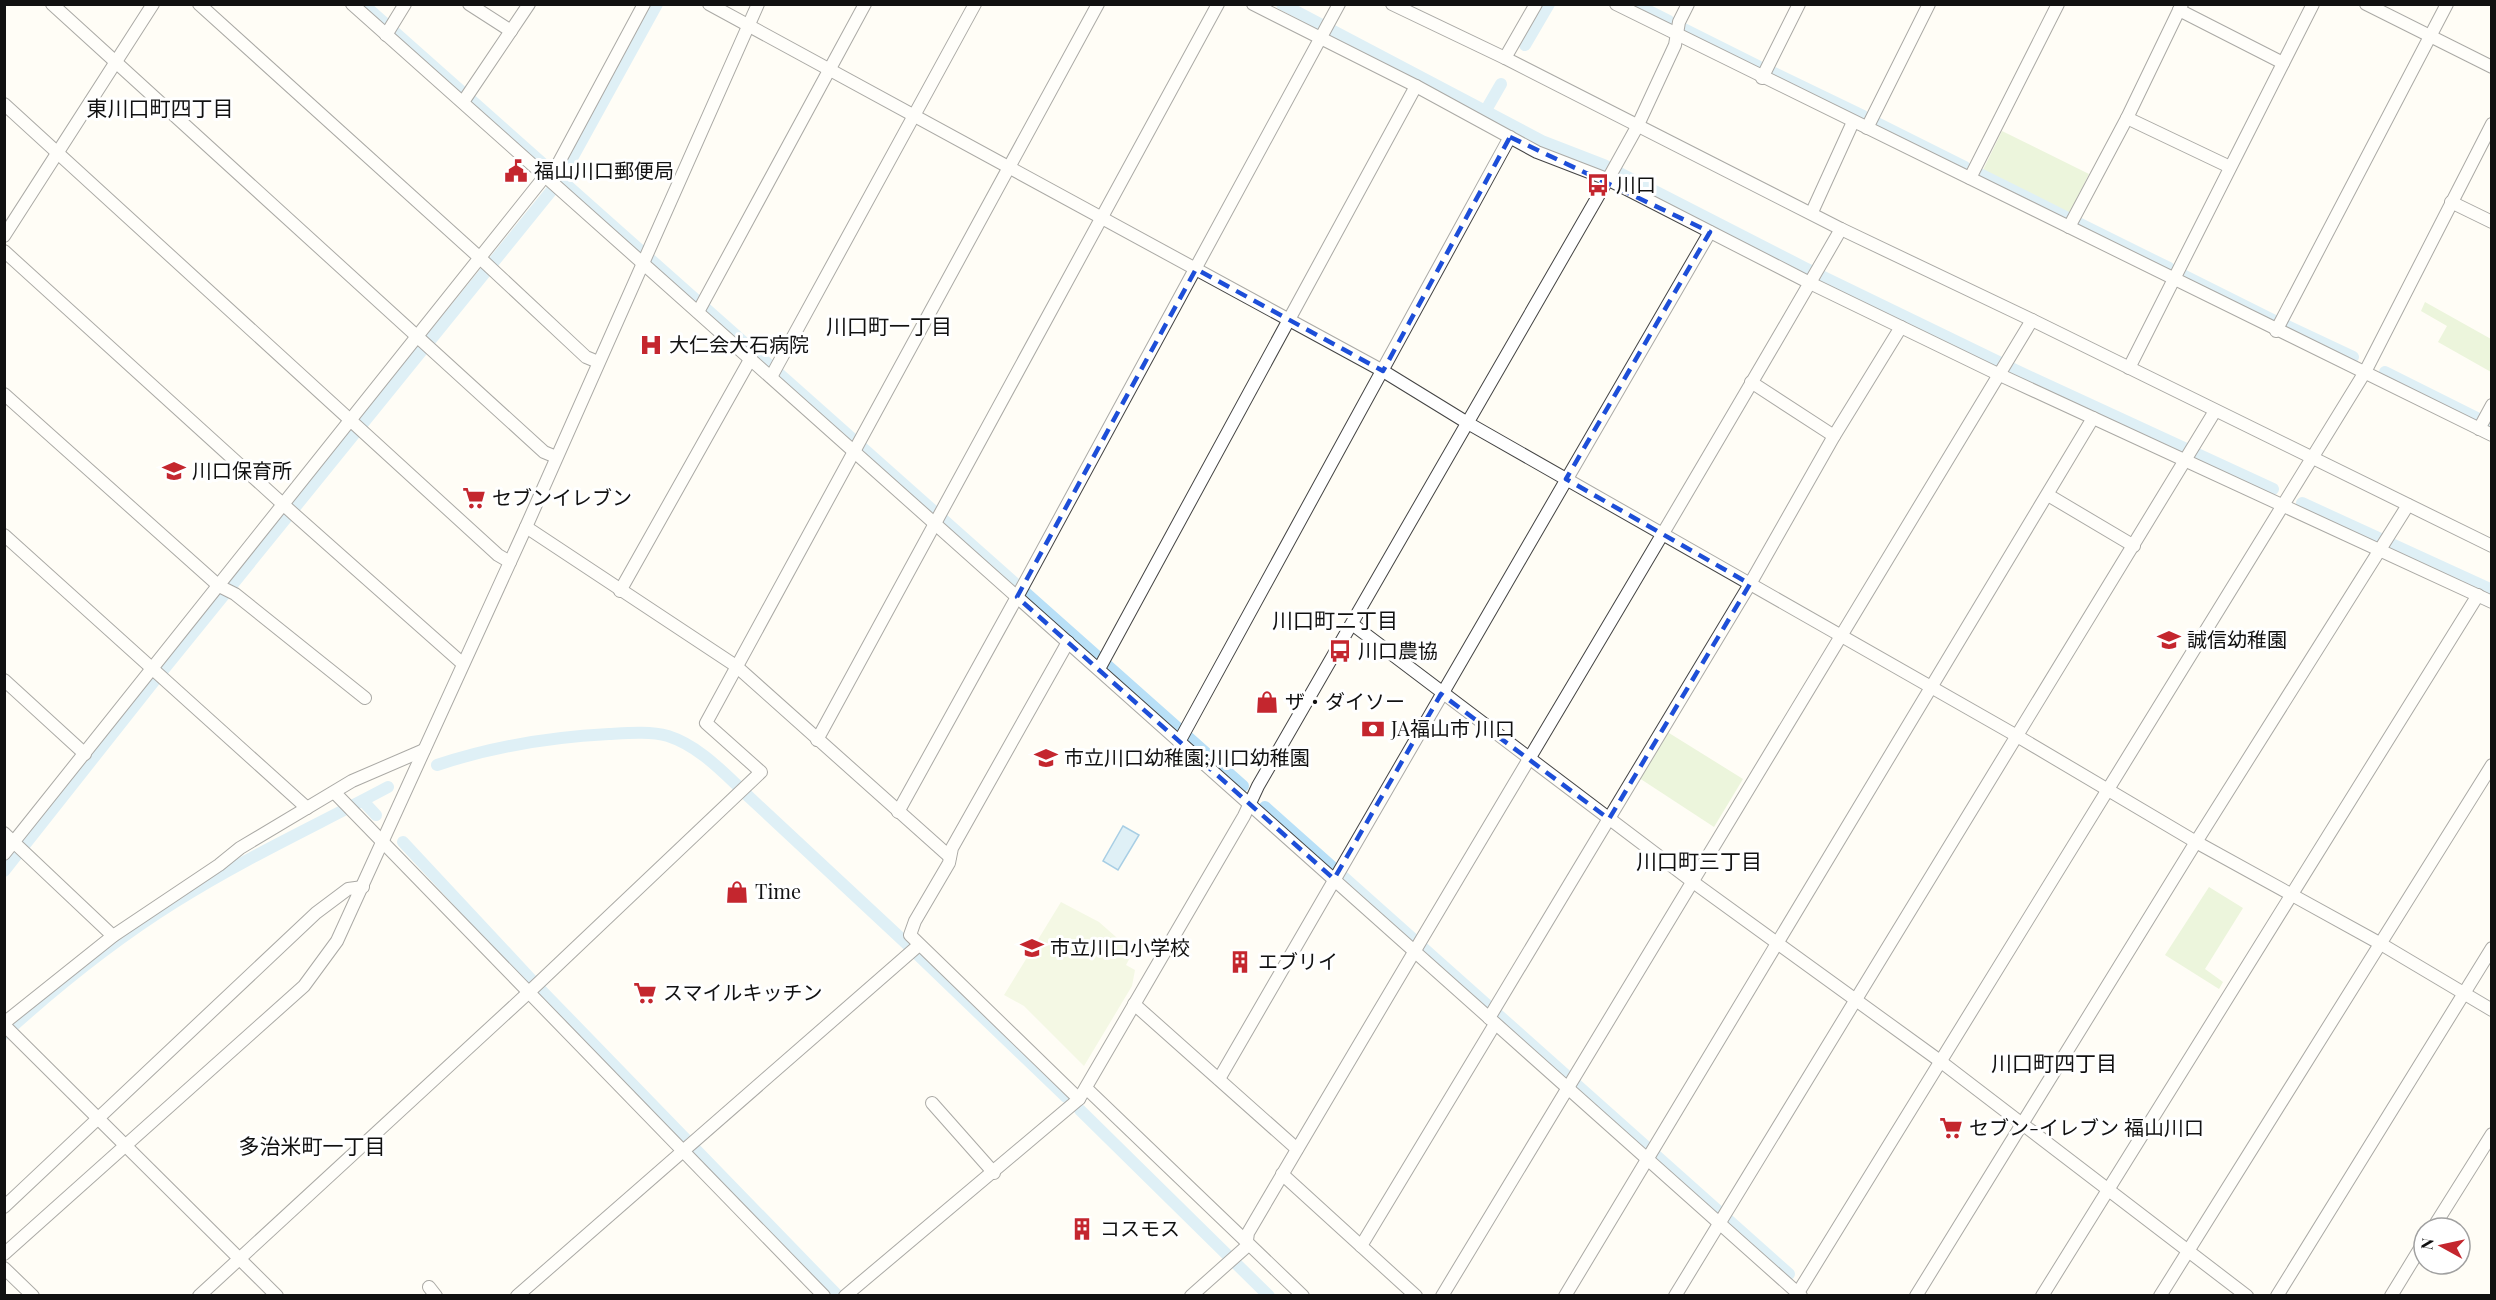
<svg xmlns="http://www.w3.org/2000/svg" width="2496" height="1300" viewBox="0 0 2496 1300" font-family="'Playfair Display','Noto Sans JP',serif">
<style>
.green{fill:#d5ebbd}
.pitch{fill:#e6f2cf}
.water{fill:#b9e0f7;stroke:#3f96cf;stroke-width:1.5}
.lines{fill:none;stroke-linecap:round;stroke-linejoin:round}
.canal{stroke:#b9e0f7;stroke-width:12}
.minor-casing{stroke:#444;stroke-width:14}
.minor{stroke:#fff;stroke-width:12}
.marked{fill:none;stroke:#1d4ed8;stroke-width:4.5;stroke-dasharray:12 8;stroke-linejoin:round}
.labels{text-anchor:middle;stroke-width:6;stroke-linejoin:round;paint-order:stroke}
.poi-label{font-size:20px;fill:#111;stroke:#fff;text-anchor:start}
.neighbourhood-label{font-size:21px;fill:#111;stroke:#fff}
</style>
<rect width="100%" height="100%" fill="#fffdf5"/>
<!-- green -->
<g class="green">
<polygon points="2002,131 2089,174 2068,216 1982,172"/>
<polygon points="2425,302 2491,339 2491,372 2438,342 2447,326 2421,311"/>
<polygon points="1661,728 1743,779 1714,827 1633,774"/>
<polygon points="2209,887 2243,908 2205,969 2223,982 2219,989 2165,955"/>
</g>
<!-- pitch -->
<polygon class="pitch" points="1061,902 1099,922 1133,952 1126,965 1135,970 1132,986 1084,1066 1024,1006 1004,995"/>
<!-- water -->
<polygon class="water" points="1123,826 1139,835 1118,870 1103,861"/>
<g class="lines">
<!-- canal -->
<g class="canal">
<polyline points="363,4 1243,786"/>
<polyline points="1282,4 1542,141 1604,165 1805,268 2015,370 2273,489"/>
<polyline points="1635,4 1669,21"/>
<polyline points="1684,29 1758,66"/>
<polyline points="1525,45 1549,4"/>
<polyline points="1774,73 1863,116"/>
<polyline points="1486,110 1501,84"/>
<polyline points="1877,123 1965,167"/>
<polyline points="1982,175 2066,217"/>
<polyline points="2080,224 2169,268"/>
<polyline points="2183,275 2275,321"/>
<polyline points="2287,326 2353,357"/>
<polyline points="2385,372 2477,418"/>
<polyline points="2489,424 2492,425"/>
<polyline points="2302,503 2492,590"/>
<path d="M 437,765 C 494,746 550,737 609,734 C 627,733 650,731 668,736 C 696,745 718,767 739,787"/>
<polyline points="747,795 908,945"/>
<polyline points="363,801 376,815"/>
<polyline points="1265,807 1789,1274"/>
<polyline points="403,842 540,989 838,1296"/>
<polyline points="4,871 151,685 560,180 657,4"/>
<polyline points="918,955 1066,1097"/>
<path d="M 4,1034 C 57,986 114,940 175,902 C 243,859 317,825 388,787"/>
<polyline points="1080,1110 1269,1296"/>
</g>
<!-- minor casing -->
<g class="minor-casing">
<g id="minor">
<polyline points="52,4 544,452 556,457"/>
<polyline points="199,4 480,258 586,357 598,362"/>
<polyline points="352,4 1801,1296"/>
<polyline points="469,4 511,31"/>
<polyline points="709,4 1383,371 1466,422 2017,736 2196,842 2381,944 2492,1010"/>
<polyline points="1253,4 1416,86 1537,152 1607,179 1810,283 2000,375 2492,602"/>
<polyline points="1392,4 1505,58 1841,229 2032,320 2492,546"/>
<polyline points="1616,4 2492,435"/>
<polyline points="2366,4 2492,67"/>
<polyline points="2179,10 2283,63"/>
<polyline points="386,35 405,4"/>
<polyline points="1505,58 1536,4"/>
<polyline points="1762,78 1799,4"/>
<polyline points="463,102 529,4"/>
<polyline points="4,104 498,555 510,562"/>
<polyline points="2127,118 2230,167"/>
<polyline points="1867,128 1929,4"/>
<polyline points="1970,178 2058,4"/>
<polyline points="2451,202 2492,222"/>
<polyline points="1812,212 1853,122"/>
<polyline points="2069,227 2127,118 2182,4"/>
<polyline points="4,236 153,4"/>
<polyline points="4,251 296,516 463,664"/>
<polyline points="698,312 865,4"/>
<polyline points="2276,331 2447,4"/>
<polyline points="2129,368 2313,4"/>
<polyline points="771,377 975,4"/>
<polyline points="1751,382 1834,436"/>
<polyline points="4,394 219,586 235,594 365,698"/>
<polyline points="2479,429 2492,405"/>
<polyline points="2048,495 2134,546"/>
<polyline points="526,527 736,666 950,857"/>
<polyline points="4,535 307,808"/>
<polyline points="620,591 751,358"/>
<polyline points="1352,624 1693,882 1940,1061 2247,1296"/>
<polyline points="1068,642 952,848 949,863 915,921 910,935 1079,1099"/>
<polyline points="1099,669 1416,86"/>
<polyline points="4,680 85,754"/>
<polyline points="817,740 1218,4"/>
<polyline points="1179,742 1510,137"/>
<polyline points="335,793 824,1296"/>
<polyline points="898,812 1017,597 1339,4"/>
<polyline points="4,833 113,936"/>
<polyline points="4,854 545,176 558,164 644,4"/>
<polyline points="1134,1004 1297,1149"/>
<polyline points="1489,1018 1750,584 1834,436 1901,327"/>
<polyline points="4,1023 113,936 219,865 240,848 352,781 424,750"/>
<polyline points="4,1025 277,1296"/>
<polyline points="1219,1079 1710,232"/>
<polyline points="1086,1088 1303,1296"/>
<polyline points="932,1103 994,1173"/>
<polyline points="1282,1174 1416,1296"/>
<polyline points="4,1207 316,913 348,889 363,887"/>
<polyline points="2433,1228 2492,1134"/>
<polyline points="1361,1246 1495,1024"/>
<polyline points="4,1254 304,986 337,941 526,527 758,4"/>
<polyline points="4,1268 33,1296"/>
<polyline points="429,1287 436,1296"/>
<polyline points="199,1296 528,993 761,772 706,723 1098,4"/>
<polyline points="517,1296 919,945"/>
<polyline points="845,1296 1079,1099 1244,816 1258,786 1612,172 1637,127 1675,45 1679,22 1688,4"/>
<path d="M 1191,1296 L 1246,1247 L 1248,1233 C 1444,898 1647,566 1841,229"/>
<polyline points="1442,1296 2032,320"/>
<polyline points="1565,1296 2093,418"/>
<polyline points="1675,1296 2215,411"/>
<polyline points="1796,1296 2365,372 2492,124"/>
<polyline points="1916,1296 2196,842 2408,505"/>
<polyline points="2042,1296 2478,595"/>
<polyline points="2160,1296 2492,765"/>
<polyline points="2277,1296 2492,948"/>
<polyline points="2391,1296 2424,1242"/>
</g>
</g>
<!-- minor -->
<use href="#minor" class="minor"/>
</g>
<!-- marked area -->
<path d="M0 0H2496V1300H0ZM 1510,137 L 1710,232 L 1566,479 L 1750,584 L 1609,819 L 1441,694 L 1334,879 L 1017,597 L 1196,269 L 1383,371 Z" fill="#fffdf5" fill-opacity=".55" fill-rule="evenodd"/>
<path class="marked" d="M 1510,137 L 1710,232 L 1566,479 L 1750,584 L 1609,819 L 1441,694 L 1334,879 L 1017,597 L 1196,269 L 1383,371 Z"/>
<!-- icons -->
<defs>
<g id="civic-bare" transform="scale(1.8)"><path d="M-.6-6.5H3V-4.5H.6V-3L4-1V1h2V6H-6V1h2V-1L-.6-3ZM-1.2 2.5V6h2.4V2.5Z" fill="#c4262e" stroke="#fff" stroke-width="2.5" paint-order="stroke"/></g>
<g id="bus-bare" transform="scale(1.8)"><path d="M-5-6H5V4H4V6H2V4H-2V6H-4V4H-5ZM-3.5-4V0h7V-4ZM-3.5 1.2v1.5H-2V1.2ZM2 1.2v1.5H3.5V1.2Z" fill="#c4262e" stroke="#fff" stroke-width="2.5" paint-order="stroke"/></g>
<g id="hospital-bare" transform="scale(1.8)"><path d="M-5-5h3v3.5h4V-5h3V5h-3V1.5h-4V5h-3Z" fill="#c4262e" stroke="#fff" stroke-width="2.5" paint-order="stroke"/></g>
<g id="school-bare" transform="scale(1.8)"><path d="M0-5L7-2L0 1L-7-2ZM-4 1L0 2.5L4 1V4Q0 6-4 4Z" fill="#c4262e" stroke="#fff" stroke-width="2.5" paint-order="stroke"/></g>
<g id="supermarket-bare" transform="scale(1.8)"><path d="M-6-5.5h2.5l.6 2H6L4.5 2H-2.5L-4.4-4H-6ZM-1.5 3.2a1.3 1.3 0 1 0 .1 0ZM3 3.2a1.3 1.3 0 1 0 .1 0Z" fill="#c4262e" stroke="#fff" stroke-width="2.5" paint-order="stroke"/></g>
<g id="shop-bare" transform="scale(1.8)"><path d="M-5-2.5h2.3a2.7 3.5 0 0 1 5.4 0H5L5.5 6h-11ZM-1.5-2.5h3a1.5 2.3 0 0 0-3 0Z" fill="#c4262e" stroke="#fff" stroke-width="2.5" paint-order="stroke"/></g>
<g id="bank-bare" transform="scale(1.8)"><path d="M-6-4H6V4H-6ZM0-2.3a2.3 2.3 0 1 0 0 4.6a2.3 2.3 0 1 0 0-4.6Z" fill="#c4262e" stroke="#fff" stroke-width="2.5" paint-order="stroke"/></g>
<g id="building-bare" transform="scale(1.8)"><path d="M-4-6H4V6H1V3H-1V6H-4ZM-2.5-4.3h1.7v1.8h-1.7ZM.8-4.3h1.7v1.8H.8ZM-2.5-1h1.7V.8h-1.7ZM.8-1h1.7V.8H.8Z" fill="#c4262e" stroke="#fff" stroke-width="2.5" paint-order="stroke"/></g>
</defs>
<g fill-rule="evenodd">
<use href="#civic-bare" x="516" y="171"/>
<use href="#bus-bare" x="1598" y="185"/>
<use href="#hospital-bare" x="651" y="345"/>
<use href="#school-bare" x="174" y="471"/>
<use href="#supermarket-bare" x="474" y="498"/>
<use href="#school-bare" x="2169" y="640"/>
<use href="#bus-bare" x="1340" y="651"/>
<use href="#shop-bare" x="1267" y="702"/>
<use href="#bank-bare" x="1373" y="729"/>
<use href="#school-bare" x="1046" y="758"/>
<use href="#shop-bare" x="737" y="892"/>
<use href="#school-bare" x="1032" y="948"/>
<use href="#building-bare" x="1240" y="962"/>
<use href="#supermarket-bare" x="645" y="993"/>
<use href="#supermarket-bare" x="1951" y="1128"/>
<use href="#building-bare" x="1082" y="1229"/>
</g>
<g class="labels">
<!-- poi labels -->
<g class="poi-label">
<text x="534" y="178">福山川口郵便局</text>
<text x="1616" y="192">川口</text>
<text x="669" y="352">大仁会大石病院</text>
<text x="192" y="478">川口保育所</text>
<text x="492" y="505">セブンイレブン</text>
<text x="2187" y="647">誠信幼稚園</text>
<text x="1358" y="658">川口農協</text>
<text x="1285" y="709">ザ・ダイソー</text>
<text x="1391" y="736">JA福山市 川口</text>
<text x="1064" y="765">市立川口幼稚園;川口幼稚園</text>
<text x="755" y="899">Time</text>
<text x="1050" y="955">市立川口小学校</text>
<text x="1258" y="969">エブリイ</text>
<text x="663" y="1000">スマイルキッチン</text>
<text x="1969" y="1135">セブン-イレブン 福山川口</text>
<text x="1100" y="1236">コスモス</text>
</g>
<!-- neighbourhood labels -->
<g class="neighbourhood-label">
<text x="160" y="116">東川口町四丁目</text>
<text x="889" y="334">川口町一丁目</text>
<text x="1335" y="628">川口町二丁目</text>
<text x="1699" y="869">川口町三丁目</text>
<text x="2054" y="1071">川口町四丁目</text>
<text x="312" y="1154">多治米町一丁目</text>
</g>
</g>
<!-- border -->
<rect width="2496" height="1300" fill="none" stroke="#111111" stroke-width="12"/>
<!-- north arrow -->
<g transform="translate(2442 1246) rotate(278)"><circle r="28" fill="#ffffff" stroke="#a0a0a0" stroke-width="1.5"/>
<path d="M0-4.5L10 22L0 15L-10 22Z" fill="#c4262e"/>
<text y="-9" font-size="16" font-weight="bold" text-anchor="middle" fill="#111111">N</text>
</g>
</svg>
